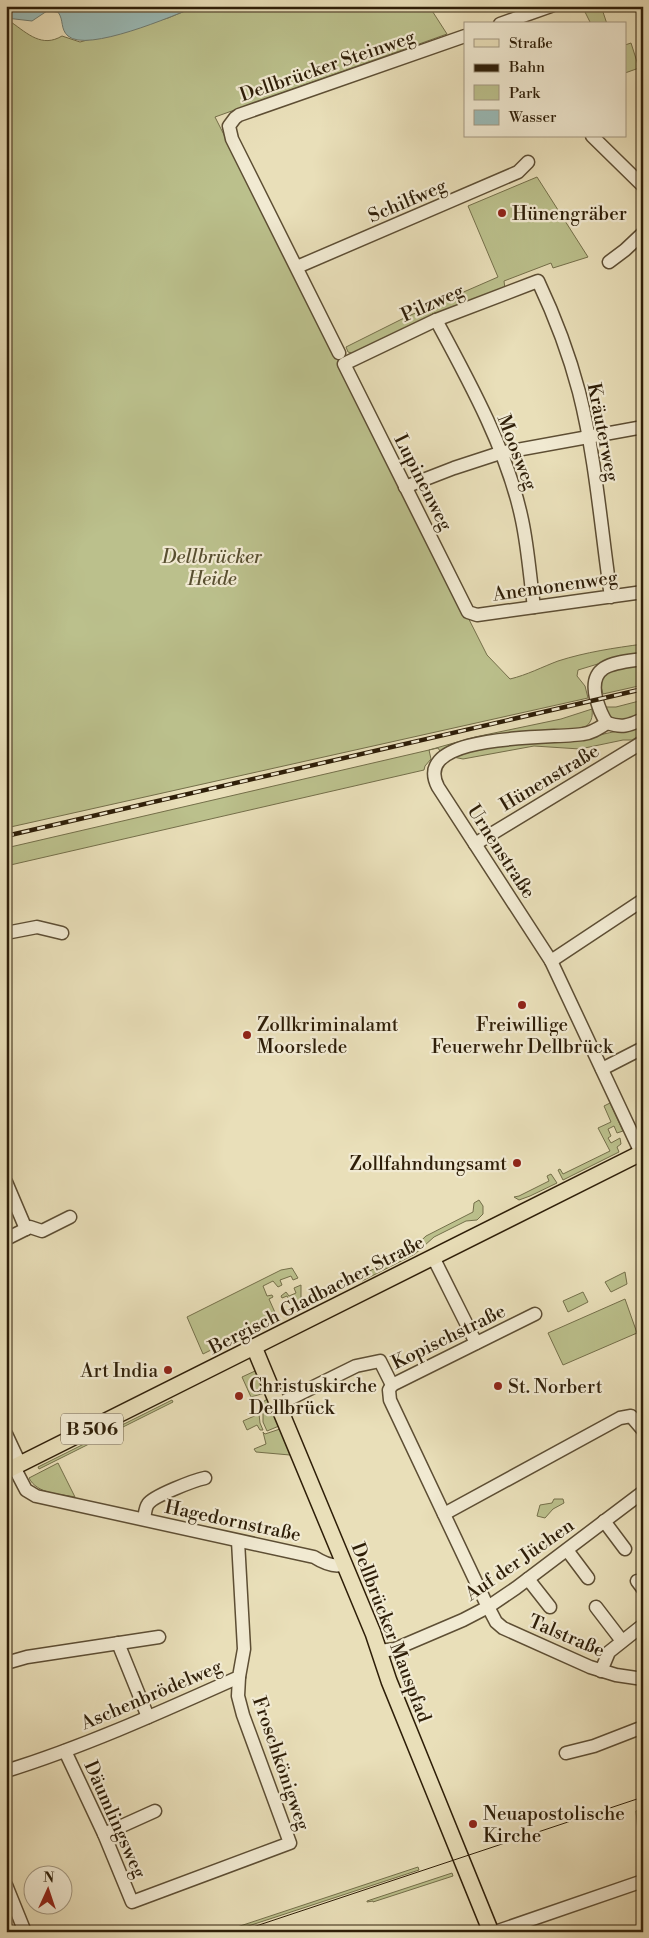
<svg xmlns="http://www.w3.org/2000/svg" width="649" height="1938" viewBox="0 0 649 1938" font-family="'Libre Bodoni',serif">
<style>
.green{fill:#bbc08c;stroke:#746f4a}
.water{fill:#9abbb8;stroke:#6f7c72}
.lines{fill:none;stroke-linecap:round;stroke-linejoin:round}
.minor-casing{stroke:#5d4e34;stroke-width:15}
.major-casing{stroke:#2e1e08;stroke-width:18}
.minor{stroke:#f1ead2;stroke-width:12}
.major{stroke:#e9dfb9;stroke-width:15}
.tram{stroke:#2e1e08;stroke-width:1}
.rail-casing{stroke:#2e1e08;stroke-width:4.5}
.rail{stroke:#f1ead2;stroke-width:2.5;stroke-dasharray:8;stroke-linecap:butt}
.poi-dot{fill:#8f2418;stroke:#f1ead2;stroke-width:2}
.labels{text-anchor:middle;stroke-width:4.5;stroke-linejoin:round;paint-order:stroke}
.shield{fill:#f1ead2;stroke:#685b45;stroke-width:1}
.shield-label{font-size:18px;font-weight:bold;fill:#2e1e08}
.street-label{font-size:19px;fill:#2e1e08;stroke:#f1ead2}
.poi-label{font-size:19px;fill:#2e1e08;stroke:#f1ead2;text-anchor:start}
.park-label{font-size:19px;font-style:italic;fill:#584f30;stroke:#f1ead2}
</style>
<rect width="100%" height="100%" fill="#e9dfb9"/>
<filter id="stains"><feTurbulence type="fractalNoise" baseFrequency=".004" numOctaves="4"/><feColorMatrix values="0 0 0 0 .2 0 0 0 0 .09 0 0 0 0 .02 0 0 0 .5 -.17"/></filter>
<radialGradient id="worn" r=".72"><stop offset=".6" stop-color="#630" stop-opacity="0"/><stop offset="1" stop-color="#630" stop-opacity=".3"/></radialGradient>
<!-- green -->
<g class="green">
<path d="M 197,6 L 429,6 L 447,34 L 215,117 L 487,655 L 510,679 C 527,675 542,667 558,661 C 586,652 614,648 643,644 L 643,655 L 611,660 L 578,670 L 577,676 L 585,686 L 588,698 L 6,828 L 6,23 L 11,22 C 28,34 42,48 62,36 L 80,42 L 168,18 Z"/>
<polygon points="582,6 601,6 607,24 591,24"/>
<polygon points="631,43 639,68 625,73 625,45"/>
<polygon points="537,177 588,257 553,268 551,263 504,281 505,289 355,354 348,352 346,347 404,318 498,277 468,206"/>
<polygon points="643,665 643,685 603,694 600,683 607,673 618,669"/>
<polygon points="643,700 643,713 628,720 612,720 607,714 605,707 616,707"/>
<path d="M 592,709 C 593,718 591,723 584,728 L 463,744 L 440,751 L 438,748 L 429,750 L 431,759 L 425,766 L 424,770 L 6,866 L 6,848 L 429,750 L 475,737 L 561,719 Z"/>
<path d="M 643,724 L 643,733 L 632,740 L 623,740 L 580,749 L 534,746 L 463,759 L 453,757 L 485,745 L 589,738 C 607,732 625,731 643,724 Z"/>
<polygon points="610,1103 623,1131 617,1133 614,1126 608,1129 611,1136 608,1138 611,1143 620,1138 621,1144 617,1147 619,1152 563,1180 558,1170 560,1169 563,1174 610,1151 598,1128 611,1122 604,1106"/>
<polygon points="551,1174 557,1183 530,1196 519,1200 514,1197 519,1196 549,1181 547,1176"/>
<polygon points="479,1200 483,1206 483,1214 477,1220 466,1221 434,1237 415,1254 362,1281 359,1276 409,1252 426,1236 473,1212 474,1203"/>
<polygon points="292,1268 298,1278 293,1280 291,1276 280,1280 282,1285 278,1287 273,1281 263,1286 267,1296 272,1295 273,1297 269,1299 277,1317 203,1354 187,1317 281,1270"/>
<polygon points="625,1272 627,1284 611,1292 605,1282"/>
<polygon points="301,1285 301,1299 293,1309 287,1296 282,1298 281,1296 286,1292 289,1296 296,1293 294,1288"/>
<polygon points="583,1292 588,1302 568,1312 563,1301"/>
<polygon points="625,1299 637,1333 563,1365 548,1333"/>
<polygon points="255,1371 265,1393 251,1397 242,1377"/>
<polygon points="267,1399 279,1426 267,1431 263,1422 263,1402"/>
<polygon points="172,1400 173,1402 39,1469 38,1467"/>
<polygon points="259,1414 260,1423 263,1430 260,1430 257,1425 247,1430 243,1421"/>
<polygon points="280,1429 290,1455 256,1452 254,1449 266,1444 263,1432 265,1434"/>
<path d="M 58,1463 L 75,1497 C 60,1494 37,1494 29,1478 Z"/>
<polygon points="554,1499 563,1499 564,1503 553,1509 545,1518 537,1516 540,1505 552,1503"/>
<polygon points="643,1808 643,1852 640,1853 636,1811"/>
<polygon points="418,1867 419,1870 230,1932 222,1932"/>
<polygon points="452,1873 453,1876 373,1902 373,1901 367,1902 367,1901"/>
</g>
<!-- water -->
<path class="water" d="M 6,6 L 197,6 C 173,16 87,53 68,36 C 60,29 64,20 58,12 L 47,11 L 32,21 L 6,18 Z"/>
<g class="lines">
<!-- minor casing -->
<g class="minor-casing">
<g id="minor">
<polyline points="500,24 551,6"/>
<polyline points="592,136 643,186"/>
<polyline points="609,262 625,250 643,233"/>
<polyline points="297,267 518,172 528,162"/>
<path d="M 436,320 C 469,381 508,452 522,520 C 528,548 530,578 534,607"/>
<polyline points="339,353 232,139 229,126 235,118 239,115 465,36"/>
<polyline points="405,487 454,468 500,453 643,427"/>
<path d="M 611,597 C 601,529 596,459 579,392 C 569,354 555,317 538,281 L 436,320 L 344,364 L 468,612 L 477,615 L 643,592"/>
<path d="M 643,719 C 628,726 622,728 607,723 C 599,728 592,733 583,734 C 557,739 409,731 438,787 L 551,961 L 643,1157"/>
<path d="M 607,723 C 601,715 599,708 596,698 C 588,663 616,663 643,659"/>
<polyline points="475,844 643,742"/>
<polyline points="6,933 37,927 62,933"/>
<polyline points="551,961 643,900"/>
<polyline points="602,1069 643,1048"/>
<polyline points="6,1182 26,1229"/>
<polyline points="6,1239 30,1227 42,1231 70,1217"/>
<polyline points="433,1257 476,1343"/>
<polyline points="392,1385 389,1390 390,1400 485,1601 496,1622 503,1628 590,1667 616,1675 643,1679"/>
<polyline points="392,1385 535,1314"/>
<polyline points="279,1404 356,1366 380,1361 392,1385"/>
<polyline points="6,1434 20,1464"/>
<path d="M 14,1467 L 26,1490 L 36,1496 L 314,1557 C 322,1562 335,1568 344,1564"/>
<polyline points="444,1514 620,1418 631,1416 643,1430"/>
<path d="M 144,1519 C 145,1515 145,1508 148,1504 C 153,1496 195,1480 205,1478"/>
<polyline points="604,1521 625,1549"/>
<polyline points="567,1550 588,1578"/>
<polyline points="528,1579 550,1607"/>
<polyline points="637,1581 643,1589"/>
<polyline points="596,1607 622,1641"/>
<polyline points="118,1643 148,1717"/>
<polyline points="380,1651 395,1649 463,1620 488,1607 516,1588 643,1492"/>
<polyline points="6,1663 27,1657 159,1637"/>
<polyline points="601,1671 609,1652 643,1625"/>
<polyline points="65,1751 104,1834 132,1902 290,1843 243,1715 238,1696 239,1677"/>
<polyline points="566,1753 594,1746 643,1727"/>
<path d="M 6,1771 C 86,1746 163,1711 239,1677 L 244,1649 L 238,1541"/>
<polyline points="104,1834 155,1811"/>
<polyline points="6,1885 25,1932"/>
<polyline points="495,1932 643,1881"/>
</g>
</g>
<!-- major casing -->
<g class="major-casing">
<g id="major">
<polyline points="254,1347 373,1633 389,1681 491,1932"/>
<polyline points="6,1471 643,1152"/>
</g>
</g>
<!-- minor -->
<use href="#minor" class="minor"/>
<!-- major -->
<use href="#major" class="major"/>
<!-- tram -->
<polyline class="tram" points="238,1932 643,1797"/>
<!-- rail casing -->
<g class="rail-casing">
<polyline id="rail" points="6,836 643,689"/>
</g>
<!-- rail -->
<use href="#rail" class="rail"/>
</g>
<!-- markers -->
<g class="poi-dot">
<circle cx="502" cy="213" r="5"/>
<circle cx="522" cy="1005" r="5"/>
<circle cx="247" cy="1035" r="5"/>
<circle cx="517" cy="1163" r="5"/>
<circle cx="168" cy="1370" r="5"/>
<circle cx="498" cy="1386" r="5"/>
<circle cx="239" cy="1396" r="5"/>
<circle cx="473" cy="1824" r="5"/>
</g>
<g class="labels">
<!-- shield labels -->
<rect class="shield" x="61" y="1413.5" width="62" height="31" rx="4"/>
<g class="shield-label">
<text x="92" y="1435">B 506</text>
</g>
<!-- street labels -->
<g class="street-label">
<text transform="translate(327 65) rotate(-19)" y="7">Dellbrücker Steinweg</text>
<text transform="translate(407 200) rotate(-23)" y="7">Schilfweg</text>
<text transform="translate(432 302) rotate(-24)" y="7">Pilzweg</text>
<text transform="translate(604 432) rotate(79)" y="7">Kräuterweg</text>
<text transform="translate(518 452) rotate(69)" y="7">Moosweg</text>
<text transform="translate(424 482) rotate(63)" y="7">Lupinenweg</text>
<text transform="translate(555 585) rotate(-8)" y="7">Anemonenweg</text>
<text transform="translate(549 777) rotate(-31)" y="7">Hünenstraße</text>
<text transform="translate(502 851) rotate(57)" y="7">Urnenstraße</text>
<text transform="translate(316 1294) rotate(-27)" y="7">Bergisch Gladbacher Straße</text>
<text transform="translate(448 1336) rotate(-26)" y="7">Kopischstraße</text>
<text transform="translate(233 1520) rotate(12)" y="7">Hagedornstraße</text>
<text transform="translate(519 1559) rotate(-35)" y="7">Auf der Jüchen</text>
<text transform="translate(392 1632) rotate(69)" y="7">Dellbrücker Mauspfad</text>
<text transform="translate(567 1635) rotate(23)" y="7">Talstraße</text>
<text transform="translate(151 1694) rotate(-23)" y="7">Aschenbrödelweg</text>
<text transform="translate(282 1763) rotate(71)" y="7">Froschkönigweg</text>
<text transform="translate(116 1819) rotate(66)" y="7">Däumlingsweg</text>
</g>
<!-- poi labels -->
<g class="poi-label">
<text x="512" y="220">Hünengräber</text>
<text x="257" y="1031">Zollkriminalamt<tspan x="257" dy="22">Moorslede</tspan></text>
<text x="522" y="1031" text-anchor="middle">Freiwillige<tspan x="522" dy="22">Feuerwehr Dellbrück</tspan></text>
<text x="507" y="1170" text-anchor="end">Zollfahndungsamt</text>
<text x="158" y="1377" text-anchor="end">Art India</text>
<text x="249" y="1392">Christuskirche<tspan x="249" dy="22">Dellbrück</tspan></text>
<text x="508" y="1393">St. Norbert</text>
<text x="483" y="1820">Neuapostolische<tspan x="483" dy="22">Kirche</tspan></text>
</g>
<!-- park labels -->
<g class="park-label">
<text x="212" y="563">Dellbrücker<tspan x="212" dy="22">Heide</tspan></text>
</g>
</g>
<!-- margin -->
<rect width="649" height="1938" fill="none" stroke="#e9dfb9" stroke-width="25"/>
<rect x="8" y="8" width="634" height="1923" fill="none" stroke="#2e1e08" stroke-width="2.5"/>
<rect x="12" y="12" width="624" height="1913" fill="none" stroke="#2e1e08"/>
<!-- legend -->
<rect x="464" y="22" width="162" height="115" fill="#f1ead2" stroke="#a39881"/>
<rect x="474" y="39" width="25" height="8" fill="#e9dfb9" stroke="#a39881"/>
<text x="509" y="48" font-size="15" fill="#2e1e08">Straße</text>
<rect x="474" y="64" width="25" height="8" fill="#2e1e08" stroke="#a39881"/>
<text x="509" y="72" font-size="15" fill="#2e1e08">Bahn</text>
<rect x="474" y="85" width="25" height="15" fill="#bbc08c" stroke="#a39881"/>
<text x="509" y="98" font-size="15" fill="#2e1e08">Park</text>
<rect x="474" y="110" width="25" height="15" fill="#9abbb8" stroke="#a39881"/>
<text x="509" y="122" font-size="15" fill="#2e1e08">Wasser</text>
<!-- north arrow -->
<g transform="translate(48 1890) rotate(3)"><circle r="24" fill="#f1ead2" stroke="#a39881"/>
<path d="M0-4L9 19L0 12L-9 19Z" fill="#8f2418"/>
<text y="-8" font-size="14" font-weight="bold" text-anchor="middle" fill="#2e1e08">N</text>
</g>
<rect width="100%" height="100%" filter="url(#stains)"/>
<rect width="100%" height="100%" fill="url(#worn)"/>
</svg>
